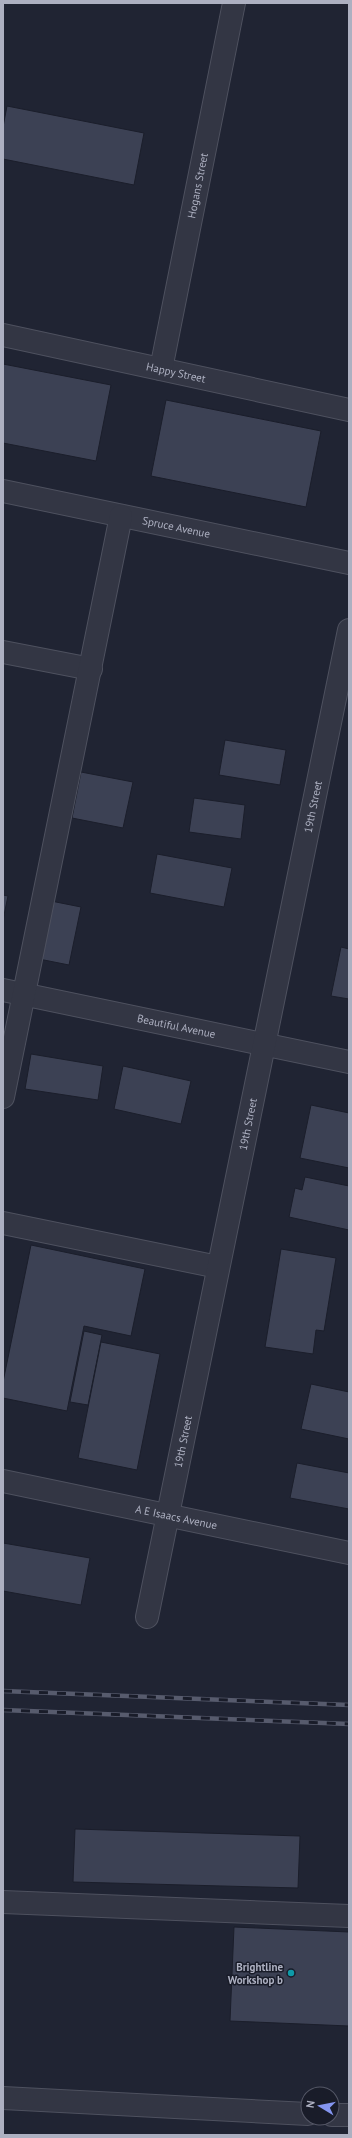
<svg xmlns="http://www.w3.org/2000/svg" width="352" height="2138" viewBox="0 0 352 2138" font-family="'PT Sans',sans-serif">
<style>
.building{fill:#3c4154;stroke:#1b1e2b}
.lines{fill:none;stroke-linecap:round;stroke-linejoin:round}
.minor-casing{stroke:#4e515f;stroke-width:24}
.minor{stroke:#333644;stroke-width:22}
.rail-casing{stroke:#575b6d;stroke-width:4.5}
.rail{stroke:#191c29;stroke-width:3;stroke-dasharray:9;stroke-linecap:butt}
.culture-dot{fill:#0f9aa8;stroke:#191c29;stroke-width:1.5}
.labels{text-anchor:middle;stroke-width:3;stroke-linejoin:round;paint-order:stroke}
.street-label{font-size:11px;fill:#adb0c1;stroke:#191c29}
.poi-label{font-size:11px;font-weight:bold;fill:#adb0c1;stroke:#191c29;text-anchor:end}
</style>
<rect width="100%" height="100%" fill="#202433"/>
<!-- building -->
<g class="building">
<polygon points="7,106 144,133 134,185 3,159 3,127"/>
<polygon points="3,364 111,385 96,461 3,443"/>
<polygon points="166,400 321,431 306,507 151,476"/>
<polygon points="225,740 286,750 280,785 219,775"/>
<polygon points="81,772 133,782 123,828 72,818"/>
<polygon points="194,798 245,805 241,839 189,832"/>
<polygon points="157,854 232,868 224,907 150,893"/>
<polygon points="3,895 8,896 3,920"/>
<polygon points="51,901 81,907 69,965 39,959"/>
<polygon points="341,947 349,949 349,999 331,996"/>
<polygon points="31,1054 103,1066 98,1100 25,1089"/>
<polygon points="123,1066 191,1081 181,1124 114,1109"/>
<polygon points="311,1105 349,1113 349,1168 300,1158"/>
<polygon points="305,1177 349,1186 349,1230 289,1217 295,1188 302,1190"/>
<polygon points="31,1245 145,1269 131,1336 84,1326 67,1411 3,1398 3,1382"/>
<polygon points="281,1249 336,1258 324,1331 316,1330 313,1354 265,1347"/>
<polygon points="84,1331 102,1335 88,1405 70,1402"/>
<polygon points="101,1342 160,1354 137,1470 78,1458"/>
<polygon points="311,1384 349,1392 349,1439 301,1429"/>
<polygon points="297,1463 349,1473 349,1509 290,1498"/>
<polygon points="3,1543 90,1558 81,1605 3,1591"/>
<polygon points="75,1829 300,1836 298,1888 73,1882"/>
<polygon points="234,1927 349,1932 349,2026 230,2021"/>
</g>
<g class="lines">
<!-- minor casing -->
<g class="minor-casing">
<g id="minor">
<path id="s1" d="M 3,335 L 349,410"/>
<path id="s2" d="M 161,369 L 234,3"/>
<path id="s3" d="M 3,491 L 349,563"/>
<polyline points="3,652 91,669"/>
<path id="s4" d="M 3,990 L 349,1062"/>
<polyline points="3,1097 121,516"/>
<polyline points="3,1223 218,1267"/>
<path id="s5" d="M 3,1481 L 349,1553"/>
<path id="s6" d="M 147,1617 L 349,630"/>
<polyline points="3,1902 349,1916"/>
<polyline points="3,2098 308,2114"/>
<polyline points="332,2115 349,2115"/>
</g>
</g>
<!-- minor -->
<use href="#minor" class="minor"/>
<!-- rail casing -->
<g class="rail-casing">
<g id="rail">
<polyline points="3,1691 349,1705"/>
<polyline points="3,1710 349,1724"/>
</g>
</g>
<!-- rail -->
<use href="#rail" class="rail"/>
</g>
<!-- markers -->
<circle class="culture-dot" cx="291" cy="1973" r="4"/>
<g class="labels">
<!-- street labels -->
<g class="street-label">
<text dy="4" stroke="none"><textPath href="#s2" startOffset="187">Hogans Street</textPath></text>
<text dy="4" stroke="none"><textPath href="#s1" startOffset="177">Happy Street</textPath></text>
<text dy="4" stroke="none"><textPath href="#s3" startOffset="177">Spruce Avenue</textPath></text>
<text dy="4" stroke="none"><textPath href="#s6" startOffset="827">19th Street</textPath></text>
<text dy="4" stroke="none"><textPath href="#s4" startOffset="177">Beautiful Avenue</textPath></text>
<text dy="4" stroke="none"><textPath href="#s6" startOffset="503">19th Street</textPath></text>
<text dy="4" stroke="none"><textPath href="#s6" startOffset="179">19th Street</textPath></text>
<text dy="4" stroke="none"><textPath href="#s5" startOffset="177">A E Isaacs Avenue</textPath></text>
</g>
<!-- poi labels -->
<g class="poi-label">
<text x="283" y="1971">Brightline<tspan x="283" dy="13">Workshop b</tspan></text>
</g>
</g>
<!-- border -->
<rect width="352" height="2138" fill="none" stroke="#adb0c1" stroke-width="8"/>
<!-- north arrow -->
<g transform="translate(320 2106) rotate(280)"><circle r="19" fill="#191c29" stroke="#545766"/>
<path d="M0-3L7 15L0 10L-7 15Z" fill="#8495f0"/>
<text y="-6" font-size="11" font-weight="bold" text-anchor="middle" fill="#adb0c1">N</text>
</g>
</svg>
